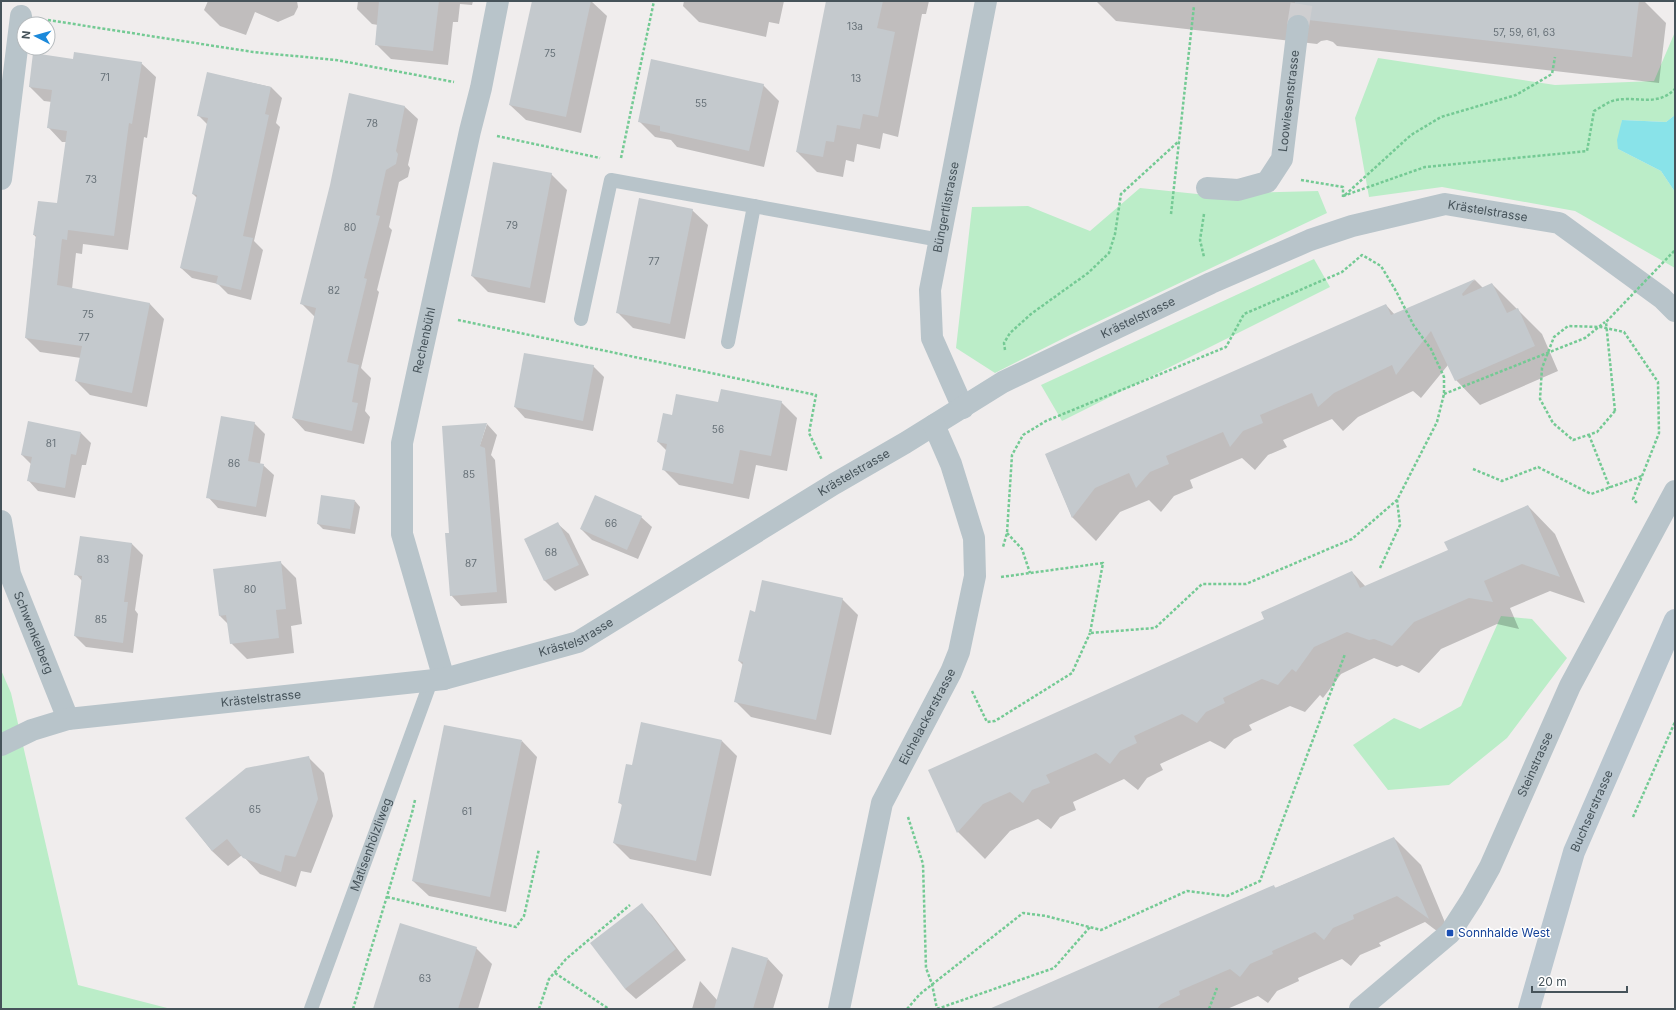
<svg xmlns="http://www.w3.org/2000/svg" width="1676" height="1010" viewBox="0 0 1676 1010" font-family="Inter,sans-serif">
<style>
.green{fill:#bbedc8}
.water{fill:#89e3e9}
.shadow{fill:#0003}
.building{fill:#c4c9cd}
.lines{fill:none;stroke-linecap:round;stroke-linejoin:round}
.street-tunnel{stroke:#ceced0;stroke-width:22;stroke-dasharray:22 11;stroke-linecap:butt}
.path{stroke:#74ca94;stroke-width:2.5;stroke-dasharray:3 2;stroke-linecap:butt}
.lane{stroke:#b8c4ca;stroke-width:14}
.street{stroke:#b8c4ca;stroke-width:22}
.secondary{stroke:#b9c6cf;stroke-width:22}
.path-bridge{stroke:#74ca94;stroke-width:2.5;stroke-dasharray:3 2;stroke-linecap:butt}
.transit-dot{fill:#1a4fb4;stroke:#fff;stroke-width:1.5}
.labels{text-anchor:middle;stroke-width:3;stroke-linejoin:round;paint-order:stroke}
.number-label{font-size:10px;fill:#667077}
.street-label{font-size:12px;fill:#46535a;stroke:#fff}
.transit-label{font-size:12px;fill:#164399;stroke:#fff;text-anchor:start}
</style>
<rect width="100%" height="100%" fill="#f0eded"/>
<!-- green -->
<g class="green">
<polygon points="1675,32 1675,115 1666,122 1622,120 1618,149 1661,171 1675,192 1675,268 1575,211 1442,187 1369,197 1355,118 1378,58 1555,85 1654,81"/>
<polygon points="1140,188 1197,194 1318,191 1327,213 1070,335 995,373 956,348 972,207 1028,206 1090,231"/>
<polygon points="1314,259 1330,287 1062,421 1041,385"/>
<polygon points="1501,616 1532,619 1567,658 1507,738 1449,785 1388,790 1353,745 1394,718 1420,729 1461,706"/>
<polygon points="1,670 11,693 78,985 171,1009 1,1009"/>
</g>
<!-- water -->
<polygon class="water" points="1675,115 1675,192 1661,171 1618,149 1617,140 1622,120 1666,122"/>
<!-- shadow -->
<g class="shadow">
<polygon points="208,1 297,1 298,7 294,15 278,22 255,12 246,35 220,26 204,10"/>
<polygon points="358,1 473,1 472,5 460,4 458,22 453,22 448,65 391,59 376,44 378,25 372,24 357,9"/>
<polygon points="533,1 591,1 607,16 581,133 526,120 510,105"/>
<polygon points="684,1 784,1 779,24 769,22 766,37 699,22 683,6"/>
<polygon points="827,1 929,1 926,14 922,14 898,137 883,133 880,149 857,144 854,162 846,160 843,177 817,172 797,152"/>
<polygon points="1096,1 1644,1 1666,23 1659,83 1337,46 1333,42 1327,40 1321,41 1317,44 1116,21"/>
<polygon points="74,60 141,63 156,77 147,138 144,137 128,250 83,244 82,254 76,253 72,289 150,304 164,319 147,407 90,395 76,381 81,358 40,352 26,338 36,237 34,235 58,204 67,142 62,142 48,127 52,102 44,101 30,87"/>
<polygon points="208,73 271,87 282,98 276,123 280,127 254,241 263,250 251,300 228,294 218,284 192,278 181,268 197,198 193,194 208,125 198,115"/>
<polygon points="763,85 779,101 764,167 677,147 671,140 655,137 639,121"/>
<polygon points="350,94 405,107 418,119 408,165 410,168 408,177 399,182 389,227 392,230 377,290 379,292 361,368 371,378 365,411 370,417 364,444 305,431 293,418 315,317 302,304 331,185"/>
<polygon points="551,174 567,190 545,303 488,292 472,276"/>
<polygon points="692,210 708,225 685,339 633,328 617,312"/>
<polygon points="1475,280 1483,288 1492,284 1542,334 1558,371 1480,405 1456,380 1448,365 1421,398 1413,391 1358,417 1343,431 1332,419 1283,440 1287,447 1268,455 1255,470 1242,458 1190,480 1193,488 1174,496 1161,512 1149,500 1120,512 1096,541 1072,517 1046,455 1386,305 1395,315"/>
<polygon points="593,366 604,377 593,431 525,418 515,407"/>
<polygon points="781,402 797,418 787,471 756,465 749,499 679,485 663,469 667,451 658,442 672,416 719,404"/>
<polygon points="254,423 265,434 260,464 263,465 274,475 266,517 218,508 208,497"/>
<polygon points="487,424 497,435 491,455 495,460 507,603 461,606 451,595 450,534"/>
<polygon points="81,433 91,443 86,465 82,465 75,498 38,491 28,480 31,464 22,455"/>
<polygon points="355,501 360,507 355,534 323,529 318,524"/>
<polygon points="1528,506 1555,534 1585,603 1550,591 1510,608 1519,629 1497,624 1441,649 1419,673 1402,665 1397,667 1374,658 1341,674 1323,698 1320,695 1305,712 1290,706 1249,725 1252,730 1234,739 1225,749 1210,741 1160,764 1163,770 1147,778 1138,790 1124,779 1073,802 1076,810 1060,817 1051,829 1038,819 1010,831 985,859 958,832 930,770 1265,620 1352,572 1366,587 1449,551"/>
<polygon points="641,517 652,527 638,559 592,540 581,529"/>
<polygon points="558,524 569,534 589,575 555,591 545,581 525,540"/>
<polygon points="81,537 132,544 143,555 135,610 138,614 133,653 86,647 75,636 82,581 76,574"/>
<polygon points="280,562 296,578 302,624 291,626 294,653 247,659 231,643 229,625 220,616 214,570"/>
<polygon points="842,599 858,615 831,735 751,717 735,701 743,665 739,661 755,613"/>
<polygon points="522,741 537,757 506,912 429,896 413,881"/>
<polygon points="722,741 737,756 711,876 630,859 614,843 623,806 619,802 632,766"/>
<polygon points="308,757 324,773 333,816 311,873 301,871 296,887 260,874 242,855 228,866 212,851 186,818"/>
<polygon points="1394,838 1421,865 1454,944 1425,922 1379,943 1381,946 1360,955 1351,966 1342,959 1298,978 1299,981 1277,991 1268,1003 1258,996 1227,1009 993,1009 1273,886 1276,888"/>
<polygon points="642,905 652,915 686,960 636,999 625,989"/>
<polygon points="476,948 492,964 478,1009 374,1009"/>
<polygon points="768,959 783,975 773,1009 692,1009 700,981 717,1000"/>
</g>
<!-- building -->
<g class="building">
<polygon points="379,1 439,1 433,51 375,45"/>
<polygon points="532,1 591,1 566,117 509,105"/>
<polygon points="826,1 883,1 877,28 895,32 878,117 863,114 860,129 837,125 834,142 826,141 823,157 796,152"/>
<polygon points="1295,1 1639,1 1632,57 1308,20 1305,16 1300,14 1294,14"/>
<polygon points="74,52 142,62 132,124 129,123 114,236 68,230 67,240 62,239 57,285 150,303 132,393 75,381 82,346 25,338 36,235 33,235 38,201 57,203 67,131 47,128 52,90 29,87 33,53 73,59"/>
<polygon points="651,59 764,84 749,151 660,131 660,126 638,122"/>
<polygon points="207,72 271,87 265,114 269,115 243,236 253,238 241,290 216,284 218,276 180,268 197,195 192,194 208,118 197,116"/>
<polygon points="349,93 405,106 396,151 398,154 396,164 386,170 376,215 380,216 364,278 367,279 347,362 359,365 352,402 358,403 352,431 292,418 316,308 300,304 330,185"/>
<polygon points="493,162 552,173 530,288 471,276"/>
<polygon points="639,198 693,209 670,324 616,313"/>
<polygon points="1475,279 1462,294 1463,296 1492,283 1507,313 1518,308 1535,346 1455,381 1431,331 1396,375 1392,365 1334,393 1318,407 1312,393 1260,415 1263,423 1243,431 1230,447 1223,432 1166,456 1169,464 1150,472 1136,488 1129,473 1095,488 1072,518 1045,454 1386,304 1391,315"/>
<polygon points="524,353 594,365 583,421 514,407"/>
<polygon points="721,389 782,401 771,456 740,450 733,484 662,470 667,444 657,442 663,413 672,415 676,394 718,402"/>
<polygon points="221,416 255,422 248,461 264,464 256,507 206,498"/>
<polygon points="28,421 81,432 76,455 71,454 65,488 27,481 32,457 21,455"/>
<polygon points="487,423 480,446 485,448 497,592 450,596 445,533 449,533 442,426"/>
<polygon points="321,495 355,500 350,529 317,524"/>
<polygon points="595,495 642,516 627,550 580,529"/>
<polygon points="1528,505 1560,577 1522,564 1484,581 1493,602 1469,598 1414,622 1392,646 1374,639 1369,640 1347,632 1314,647 1296,672 1292,669 1278,685 1262,679 1223,698 1225,703 1206,712 1197,723 1182,714 1134,736 1137,743 1120,751 1110,764 1096,753 1046,775 1050,783 1032,790 1023,803 1010,792 983,804 957,833 928,770 1264,619 1261,612 1352,571 1360,588 1448,550 1444,542"/>
<polygon points="558,522 579,565 544,581 524,539"/>
<polygon points="80,536 132,543 124,602 128,602 123,643 74,636 82,576 74,575"/>
<polygon points="281,561 286,609 276,610 279,638 230,644 226,615 219,616 213,569"/>
<polygon points="762,580 843,598 816,720 734,702 743,662 738,661 750,610 755,612"/>
<polygon points="641,722 722,740 696,861 613,843 622,804 618,803 626,764 632,765"/>
<polygon points="444,725 522,740 490,897 412,881"/>
<polygon points="309,756 318,799 296,856 295,857 285,855 281,872 243,858 227,839 212,851 185,818 246,768"/>
<polygon points="1394,837 1429,919 1397,896 1353,915 1354,919 1333,928 1324,940 1315,932 1272,951 1273,954 1250,964 1240,977 1230,969 1179,991 1180,995 1161,1004 1157,1009 989,1009 1274,885 1275,888"/>
<polygon points="642,903 676,949 625,989 590,943"/>
<polygon points="400,923 477,947 458,1009 373,1009"/>
<polygon points="732,947 768,958 753,1009 714,1009"/>
</g>
<g class="lines">
<!-- street-tunnel -->
<polyline class="street-tunnel" points="1298,26 1302,1"/>
<!-- path -->
<g class="path">
<polyline points="48,20 253,52 336,60 454,82"/>
<polyline points="497,136 600,158"/>
<polyline points="621,158 654,1"/>
<polyline points="1301,180 1343,187 1343,197"/>
<polyline points="1345,195 1411,135 1441,117 1516,95 1552,74 1555,57"/>
<path d="M 1343,196 L 1425,167 L 1587,151 L 1594,111 C 1600,108 1609,101 1616,100 C 1638,96 1657,107 1675,89"/>
<polyline points="1171,214 1194,6"/>
<polyline points="1204,214 1200,240 1204,257"/>
<polyline points="458,320 816,395 809,433 822,460"/>
<polyline points="1005,350 1004,343 1010,333 1031,314 1088,273 1109,253 1115,234 1121,194 1179,141"/>
<polyline points="1615,411 1597,432 1573,440 1553,423 1540,399 1542,368 1554,337 1568,326 1601,327 1624,332 1658,382 1659,433 1633,499 1637,503"/>
<polyline points="1589,435 1610,488"/>
<polyline points="1473,469 1502,481 1538,467 1591,494 1642,476"/>
<polyline points="1007,533 1022,549 1030,573"/>
<polyline points="1380,568 1400,525 1397,500"/>
<polyline points="1001,577 1103,563 1090,633 1155,628 1202,584 1246,584 1352,539 1397,500 1437,422 1444,394 1444,377 1431,349 1414,326 1396,291 1381,266 1362,255 1342,272 1244,314 1226,347 1046,421 1023,435 1012,455 1007,533 1003,547"/>
<polyline points="972,691 987,722 995,721 1072,673 1090,633"/>
<polyline points="908,817 923,864 926,968 932,984 937,1009"/>
<polyline points="1633,817 1675,722"/>
<polyline points="387,897 516,927 524,916 539,849"/>
<polyline points="555,973 609,1009"/>
<polyline points="353,1009 412,813 415,800"/>
<polyline points="539,1009 549,979 566,959 630,905"/>
<polyline points="675,1009 675,1008"/>
<polyline points="907,1009 920,994 1023,913 1046,916 1101,930 1187,891 1227,896 1260,881 1345,654"/>
<polyline points="937,1009 1054,968 1090,927"/>
<polyline points="1209,1009 1217,988"/>
</g>
<!-- lane -->
<g class="lane">
<polyline points="581,319 611,180 940,240"/>
<polyline points="728,342 754,206"/>
<path id="s1" d="M 311,1009 L 431,681"/>
</g>
<!-- street -->
<g class="street">
<polyline points="1,179 21,16"/>
<path id="s2" d="M 1207,188 L 1238,190 L 1267,182 L 1282,159 L 1298,26"/>
<path id="s3" d="M 963,408 L 932,338 L 930,290 L 986,1"/>
<path id="s4" d="M 1,521 L 10,574 L 68,719"/>
<path id="s5" d="M 444,679 L 402,534 L 402,443 L 470,131 L 481,88 L 498,1"/>
<path id="s6" d="M 1,745 L 32,730 L 68,719 L 444,679 L 578,642 L 834,484 L 905,443 L 1003,382 L 1211,283 L 1310,240 L 1352,226 L 1445,204 L 1559,223 L 1662,298 L 1675,311"/>
<path id="s7" d="M 839,1009 L 882,803 L 951,672 L 959,652 L 975,576 L 974,538 L 951,464 L 934,425"/>
<path id="s8" d="M 1360,1009 L 1450,933 L 1472,899 L 1490,867 L 1570,686 L 1675,491"/>
</g>
<!-- secondary -->
<path class="secondary" id="s9" d="M 1529,1009 L 1574,852 L 1675,620"/>
<!-- path-bridge -->
<g class="path-bridge">
<polyline points="1444,394 1585,338 1605,322"/>
<polyline points="1615,411 1606,322 1675,250"/>
</g>
</g>
<!-- markers -->
<rect class="transit-dot" x="1446" y="929" width="8" height="8" rx="2"/>
<g class="labels">
<!-- number labels -->
<g class="number-label">
<text x="855" y="30">13a</text>
<text x="1524" y="36">57, 59, 61, 63</text>
<text x="550" y="57">75</text>
<text x="105" y="81">71</text>
<text x="856" y="82">13</text>
<text x="701" y="107">55</text>
<text x="372" y="127">78</text>
<text x="91" y="183">73</text>
<text x="512" y="229">79</text>
<text x="350" y="231">80</text>
<text x="654" y="265">77</text>
<text x="334" y="294">82</text>
<text x="88" y="318">75</text>
<text x="84" y="341">77</text>
<text x="718" y="433">56</text>
<text x="51" y="447">81</text>
<text x="234" y="467">86</text>
<text x="469" y="478">85</text>
<text x="611" y="527">66</text>
<text x="551" y="556">68</text>
<text x="103" y="563">83</text>
<text x="471" y="567">87</text>
<text x="250" y="593">80</text>
<text x="101" y="623">85</text>
<text x="255" y="813">65</text>
<text x="467" y="815">61</text>
<text x="425" y="982">63</text>
</g>
<!-- street labels -->
<g class="street-label">
<text dy="4" stroke="none"><textPath href="#s2" startOffset="147">Loowiesenstrasse</textPath></text>
<text dy="4" stroke="none"><textPath href="#s3" startOffset="209">Büngertlistrasse</textPath></text>
<text dy="4" stroke="none"><textPath href="#s6" startOffset="1609">Krästelstrasse</textPath></text>
<text dy="4" stroke="none"><textPath href="#s6" startOffset="1237">Krästelstrasse</textPath></text>
<text dy="4" stroke="none"><textPath href="#s5" startOffset="347">Rechenbühl</textPath></text>
<text dy="4" stroke="none"><textPath href="#s6" startOffset="913">Krästelstrasse</textPath></text>
<text dy="4" stroke="none"><textPath href="#s4" startOffset="117">Schwenkelberg</textPath></text>
<text dy="4" stroke="none"><textPath href="#s6" startOffset="589">Krästelstrasse</textPath></text>
<text dy="4" stroke="none"><textPath href="#s6" startOffset="266">Krästelstrasse</textPath></text>
<text dy="4" stroke="none"><textPath href="#s7" startOffset="308">Eichelackerstrasse</textPath></text>
<text dy="4" stroke="none"><textPath href="#s8" startOffset="307">Steinstrasse</textPath></text>
<text dy="4" stroke="none"><textPath href="#s9" startOffset="208">Buchserstrasse</textPath></text>
<text dy="4" stroke="none"><textPath href="#s1" startOffset="175">Matisenhölzliweg</textPath></text>
</g>
<!-- transit labels -->
<g class="transit-label">
<text x="1458" y="937">Sonnhalde West</text>
</g>
</g>
<!-- border -->
<rect width="1676" height="1010" fill="none" stroke="#46535a" stroke-width="4"/>
<!-- north arrow -->
<g transform="translate(36 36) rotate(276)"><circle r="19" fill="#ffffff" stroke="#b5babd"/>
<path d="M0-3L7 15L0 10L-7 15Z" fill="#1c89da"/>
<text y="-6" font-size="11" font-weight="bold" text-anchor="middle" fill="#46535a">N</text>
</g>
<!-- scale -->
<path d="M1532 986v6h95v-6" fill="none" stroke="#46535a" stroke-width="2"/>
<text x="1538" y="986" font-size="12" fill="#46535a" stroke="#ffffff" stroke-width="3" paint-order="stroke">20 m</text>
</svg>
